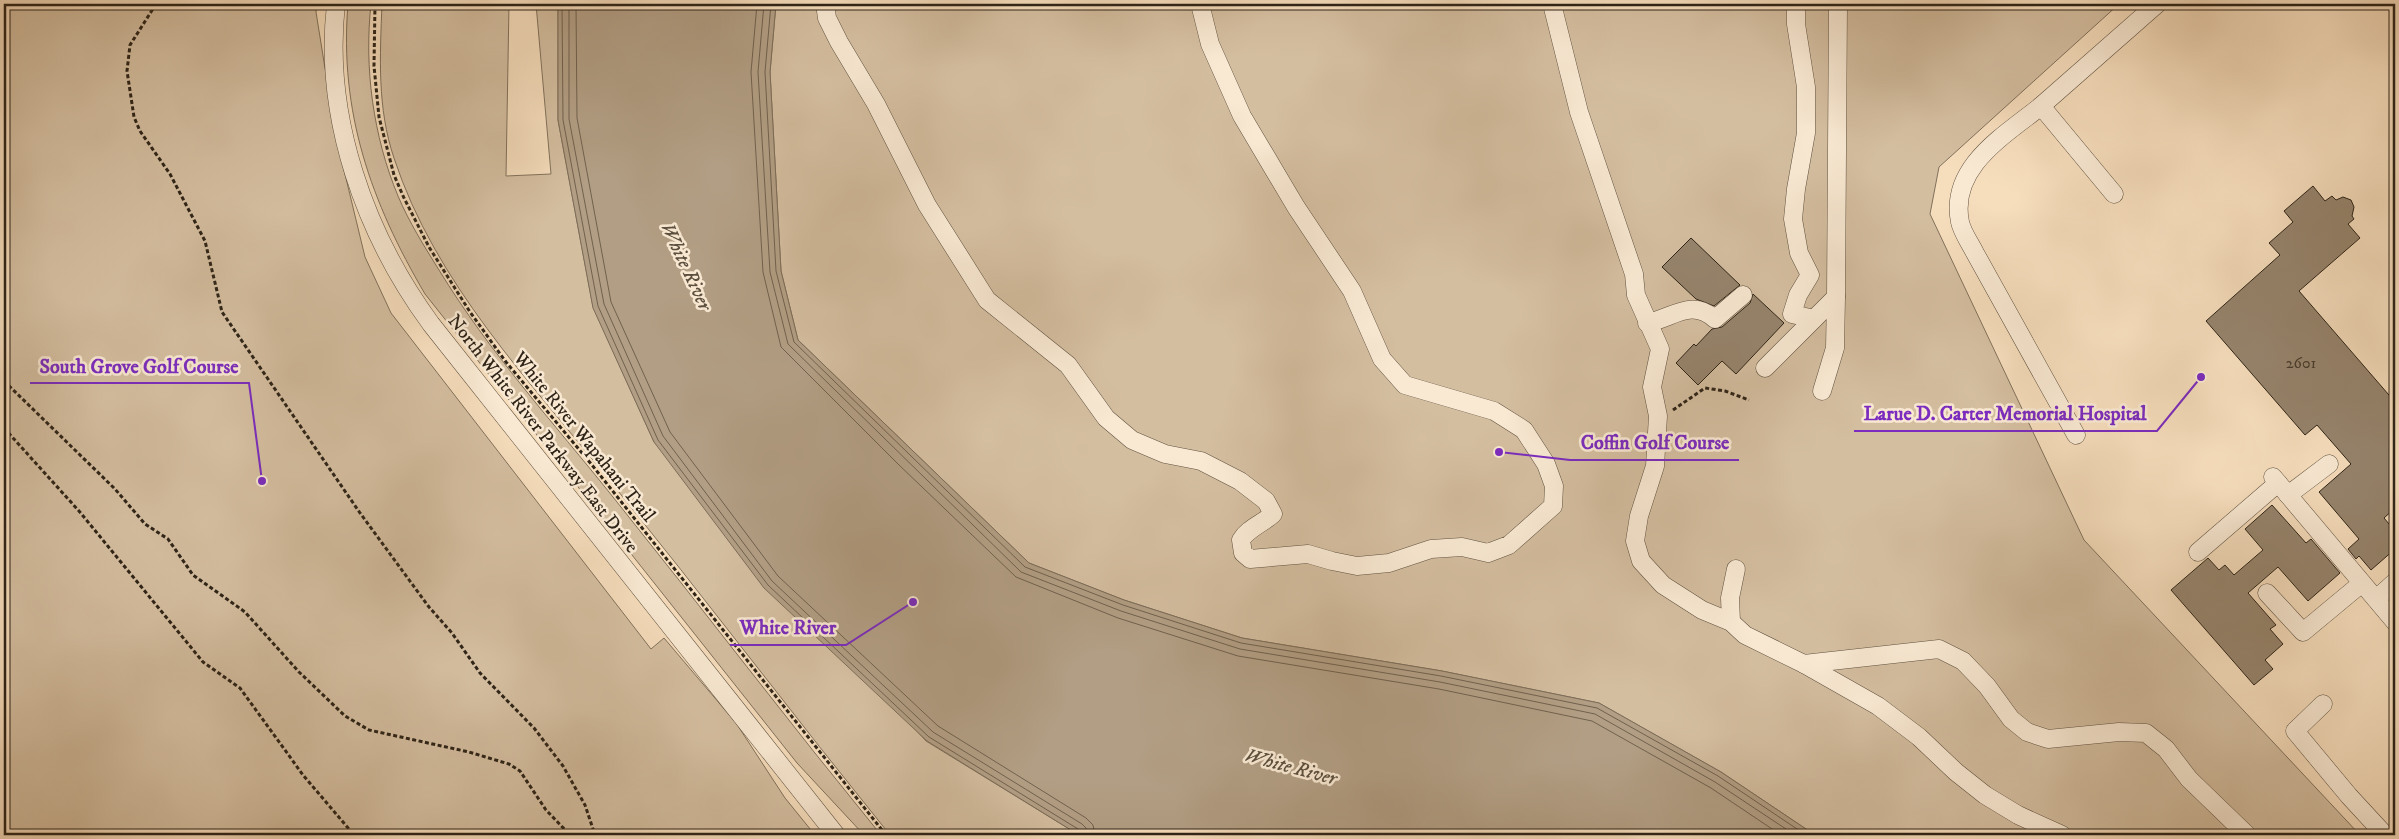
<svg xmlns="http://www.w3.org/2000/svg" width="2399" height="839" viewBox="0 0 2399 839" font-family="'IM FELL DW Pica',serif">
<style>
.green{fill:#d4bea0;stroke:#81715c}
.water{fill:#b29e84;stroke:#7d6d59}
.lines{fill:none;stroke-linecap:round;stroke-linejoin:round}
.shore{stroke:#70614e;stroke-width:1}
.building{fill:#96846d;stroke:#2e2418}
.minor-casing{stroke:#605241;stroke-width:19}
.path{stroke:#2e2418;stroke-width:3;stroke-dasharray:4 2.5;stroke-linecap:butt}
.minor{stroke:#f9e9d3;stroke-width:18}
.labels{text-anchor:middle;stroke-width:5;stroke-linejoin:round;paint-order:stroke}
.number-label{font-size:16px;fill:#483c2d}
.street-label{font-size:19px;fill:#2e2418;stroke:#f9e9d3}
.water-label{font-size:20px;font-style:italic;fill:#5c4f3e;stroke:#f9e9d3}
.leader{fill:none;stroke:#7b2cbf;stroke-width:2}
.callout-dot{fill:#7b2cbf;stroke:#f9e9d3;stroke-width:2}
.callout-label{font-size:20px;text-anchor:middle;font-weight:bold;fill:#7b2cbf;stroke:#f9e9d3;stroke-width:5;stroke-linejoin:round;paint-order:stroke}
</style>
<rect width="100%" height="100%" fill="#f6ddbc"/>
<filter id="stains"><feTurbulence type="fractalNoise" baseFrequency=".004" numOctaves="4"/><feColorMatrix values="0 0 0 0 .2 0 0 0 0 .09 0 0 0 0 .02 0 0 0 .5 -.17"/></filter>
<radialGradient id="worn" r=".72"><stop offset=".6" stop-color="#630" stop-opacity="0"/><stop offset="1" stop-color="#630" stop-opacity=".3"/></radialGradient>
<!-- green -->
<g class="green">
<polygon points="4,4 317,4 316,12 336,137 365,257 391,313 651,649 664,638 736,723 785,798 815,835 4,835"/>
<path d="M 348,4 L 371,4 C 364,67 373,136 398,196 C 409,222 424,246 439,270 C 489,352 553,422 613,497 C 703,609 790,724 881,835 L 864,835 L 797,763 L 425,294 C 371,202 339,112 348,4 Z"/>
<path d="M 382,4 L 509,4 L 506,176 L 551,174 L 536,4 L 558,4 L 558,120 L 593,307 L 654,442 L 926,741 L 1079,835 L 890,835 C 795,718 705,598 610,481 C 529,380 435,283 394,158 C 377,108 380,56 382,4 Z"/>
<polygon points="776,4 2119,4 1939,167 1930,214 2084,540 2360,835 1815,835 1721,772 1599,703 1442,671 1242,638 1124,600 1029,563 798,340 781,271 770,72"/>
</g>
<!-- water -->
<polygon class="water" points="558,4 776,4 770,72 781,271 798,340 1029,563 1124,600 1242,638 1442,671 1599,703 1721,772 1815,835 1079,835 927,741 764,588 654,442 593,308 558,120"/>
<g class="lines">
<!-- shore -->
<g class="shore">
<polyline points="562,4 563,120 598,306 658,440 768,585 929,737 1078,829 1081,835"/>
<polyline points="569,4 569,119 604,304 663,436 772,581 933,732 1082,824 1086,828 1087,835"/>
<polyline points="576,4 577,118 611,302 670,432 778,576 938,726 1086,818 1093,825 1095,835"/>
<polyline points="757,4 751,72 763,272 781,347 898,464 1016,577 1118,618 1238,656 1439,689 1592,721 1711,788 1781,835"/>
<polyline points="764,4 758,72 770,272 788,344 1021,572 1121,611 1240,649 1440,682 1595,714 1715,782 1795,835"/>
<polyline points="771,4 765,72 776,271 794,342 1025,567 1123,605 1241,643 1441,676 1597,708 1718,776 1806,835"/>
</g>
</g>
<!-- building -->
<g class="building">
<polygon points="2313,186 2325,201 2332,196 2336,200 2343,197 2351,200 2354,207 2352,216 2354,219 2348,224 2360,238 2299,291 2395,402 2395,508 2384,518 2395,531 2395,549 2371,570 2359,556 2356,559 2348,549 2359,539 2319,492 2351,464 2317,425 2305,435 2206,321 2280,255 2269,243 2293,222 2284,211"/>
<polygon points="1691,238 1740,285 1714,306 1696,299 1662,267"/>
<polygon points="1753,294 1784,323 1736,374 1722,361 1698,385 1676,363 1694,344 1696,346 1712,329 1722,327 1750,303"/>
<polygon points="2272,505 2306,543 2311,539 2340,573 2308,601 2278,567 2248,593 2276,625 2270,629 2283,644 2265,660 2273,669 2254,685 2171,590 2208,558 2219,570 2225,565 2234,575 2263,550 2245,529"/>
</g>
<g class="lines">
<!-- minor casing -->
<g class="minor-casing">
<g id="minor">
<path d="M 336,4 C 323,117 365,234 431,324 L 836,835"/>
<path d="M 825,4 L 827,18 L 839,42 L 876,104 L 927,205 L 987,300 L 1068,365 L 1106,418 L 1132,440 L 1165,454 L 1201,461 L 1240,481 L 1266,501 L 1273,514 C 1262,524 1248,528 1241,540 L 1243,553 L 1250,559 L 1308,554 L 1332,561 L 1357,566 L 1389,563 L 1431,549 L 1462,547 L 1488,553 L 1509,545 L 1553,506 L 1554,486 L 1546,464 L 1524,430 L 1494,411 L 1405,385 L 1382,359 L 1352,291 L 1296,207 L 1242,116 L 1210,44 L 1200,4"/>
<polyline points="1552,4 1579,112 1634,274 1636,295 1660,349 1652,387 1658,416 1655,466 1639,516 1635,541 1641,561 1663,585 1702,610 1731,622 1745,635 1804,664 1878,706 1919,737 1956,772 1985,795 2018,815 2062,835"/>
<polyline points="1796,4 1796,24 1806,87 1806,133 1796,189 1793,219 1799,253 1810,275 1798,295 1792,314 1814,319"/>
<polyline points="2041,106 2157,4"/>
<path d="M 1647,323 C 1673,318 1691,298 1715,319 L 1743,295"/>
<polyline points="1765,368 1836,297 1838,4"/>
<polyline points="1822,391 1835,348 1836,297"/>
<path d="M 2076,435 L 1975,253 C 1970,243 1962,232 1960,222 C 1949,167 2004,136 2041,106 L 2114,194"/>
<polyline points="2273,477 2395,622"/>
<polyline points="2288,495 2329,464"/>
<polyline points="2198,552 2278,483"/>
<polyline points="2267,593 2303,632 2362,583"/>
<polyline points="2376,599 2395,582"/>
<polyline points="1731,622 1730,598 1736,569"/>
<polyline points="1804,664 1939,649 1963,661 1987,686 2011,719 2027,732 2048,739 2119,732 2146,733 2166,749 2189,779 2247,835"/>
<polyline points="2323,704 2295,731 2349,796 2385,835"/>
</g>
</g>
<!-- path -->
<g class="path">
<polyline points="156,4 130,45 127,71 134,117 140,131 170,174 205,241 222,312 360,513 429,607 452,633 480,673 534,728 563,766 585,805 595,835"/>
<polyline points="375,4 374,66 379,117 394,175 404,198 429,247 470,312 506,362 592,465 886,835"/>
<polyline points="4,381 115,489 145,524 168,539 193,575 245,612 299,672 345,716 369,730 469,752 509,764 520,771 546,810 570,835"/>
<polyline points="1673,410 1705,388 1725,391 1749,400"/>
<polyline points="4,428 79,511 203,662 240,688 303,775 354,835"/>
</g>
<!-- minor -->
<use href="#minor" class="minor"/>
</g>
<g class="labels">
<!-- number labels -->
<g class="number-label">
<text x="2301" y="368">2601</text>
</g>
<!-- street labels -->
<g class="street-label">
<text transform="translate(544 433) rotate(52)" y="7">North White River Parkway East Drive</text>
<text transform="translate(585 436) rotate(51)" y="7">White River Wapahani Trail</text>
</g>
<!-- water labels -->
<g class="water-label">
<text transform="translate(687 266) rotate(65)" y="7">White River</text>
<text transform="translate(1291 766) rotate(15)" y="7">White River</text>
</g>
</g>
<!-- callouts -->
<path class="leader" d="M262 481L249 383H30M2201 377L2157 431H1854M1499 452L1570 460H1739M913 602L846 645H730"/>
<g class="callout-dot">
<circle cx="262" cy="481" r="5"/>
<circle cx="2201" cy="377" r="5"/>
<circle cx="1499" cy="452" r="5"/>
<circle cx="913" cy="602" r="5"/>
</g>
<g class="callout-label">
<text x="139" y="373">South Grove Golf Course</text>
<text x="2005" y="420">Larue D. Carter Memorial Hospital</text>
<text x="1655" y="449">Coffin Golf Course</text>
<text x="788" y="634">White River</text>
</g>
<!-- margin -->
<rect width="2399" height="839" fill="none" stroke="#f6ddbc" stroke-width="20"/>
<rect x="5" y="5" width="2389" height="829" fill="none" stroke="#2e2418" stroke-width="2.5"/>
<rect x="10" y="10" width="2379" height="819" fill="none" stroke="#2e2418"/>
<rect width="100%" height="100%" filter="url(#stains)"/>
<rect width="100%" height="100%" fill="url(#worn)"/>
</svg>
